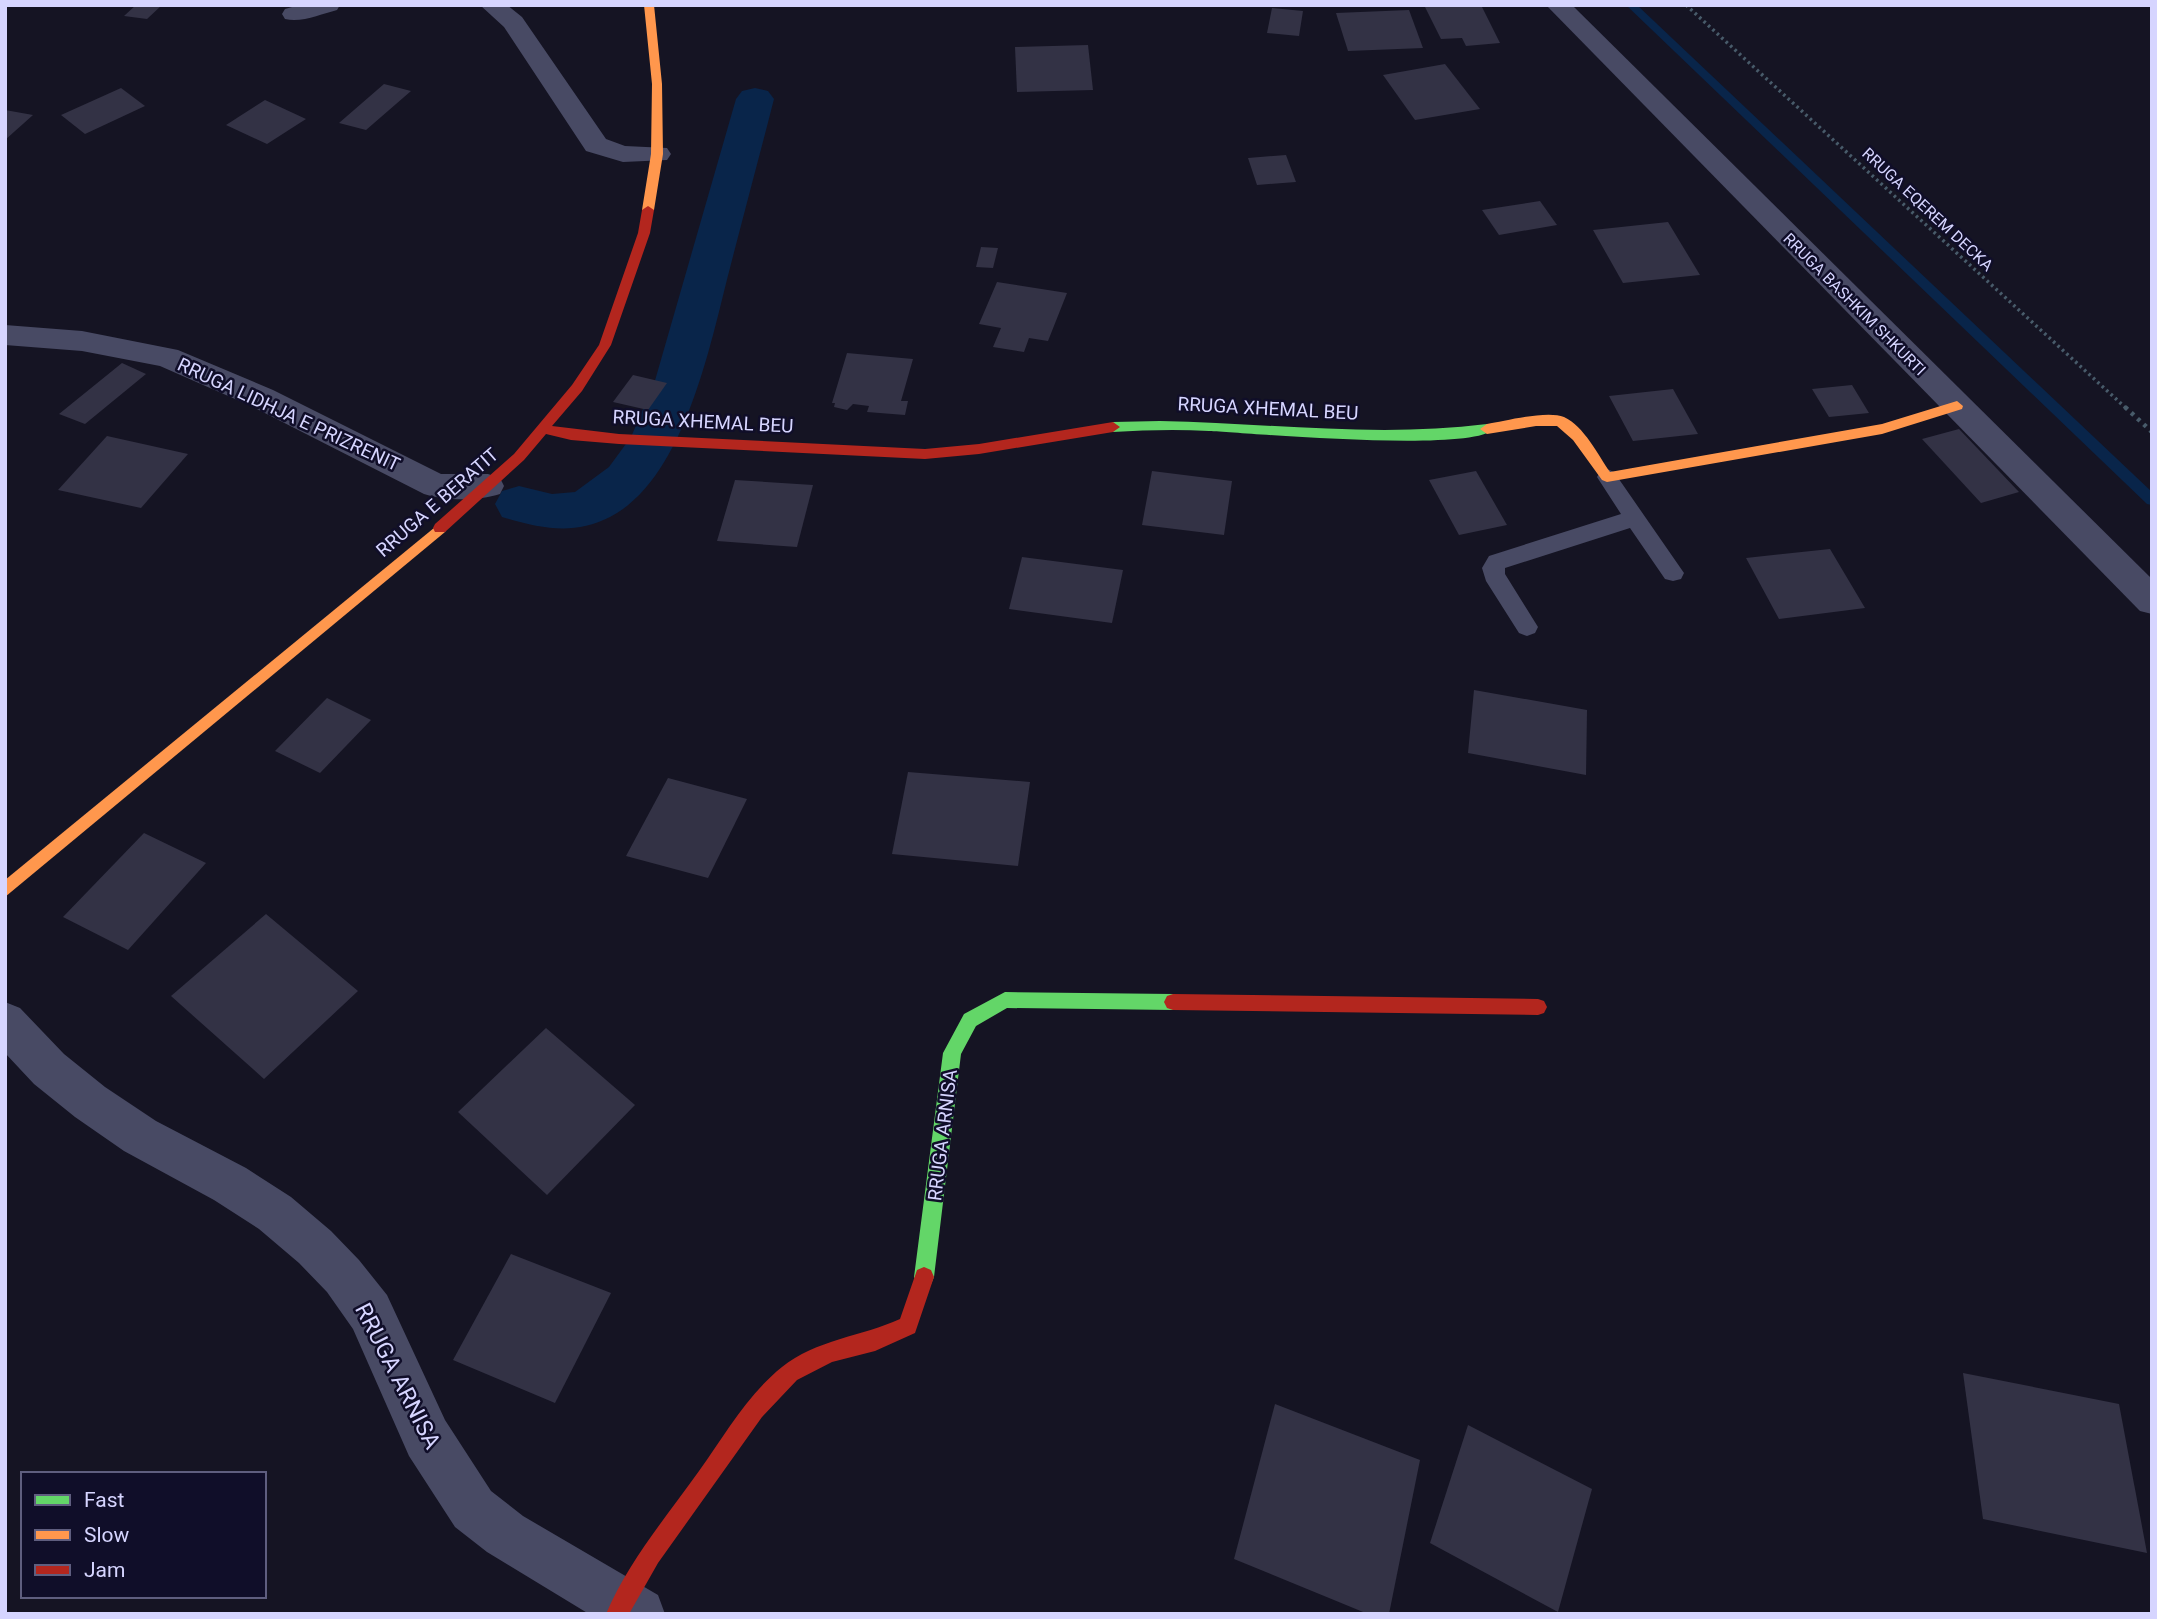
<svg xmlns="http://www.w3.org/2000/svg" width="2157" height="1619" viewBox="0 0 2157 1619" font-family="Roboto,sans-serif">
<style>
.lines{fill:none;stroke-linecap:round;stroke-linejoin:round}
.stream{fill:#09254a;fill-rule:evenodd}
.canal{fill:#09254a;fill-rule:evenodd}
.building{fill:#333245}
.path-far1{stroke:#485b6a;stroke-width:3.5;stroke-dasharray:2.5 3.5;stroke-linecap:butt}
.path{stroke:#485b6a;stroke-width:4.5;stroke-dasharray:3.5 5;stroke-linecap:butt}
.lane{fill:#484a64;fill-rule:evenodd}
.street{fill:#484a64;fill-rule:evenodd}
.fast{fill:#63d668;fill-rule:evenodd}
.slow{fill:#ff974d;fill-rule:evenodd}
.jam{fill:#b3261e;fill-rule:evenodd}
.labels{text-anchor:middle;stroke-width:5;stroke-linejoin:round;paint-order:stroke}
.far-street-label{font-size:16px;fill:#d6d5ff;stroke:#100e29}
.street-label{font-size:19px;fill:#d6d5ff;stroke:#100e29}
.near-street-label{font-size:23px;fill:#d6d5ff;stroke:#100e29}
</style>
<rect width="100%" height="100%" fill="#151423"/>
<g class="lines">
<!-- stream -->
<polygon class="stream" points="1626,5 1637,5 2152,492 2152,505 2147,504"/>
<!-- canal -->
<path class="canal" d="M 755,88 L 768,91 L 774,99 C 760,154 745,209 731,264 C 711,340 686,478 610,517 C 573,536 540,528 502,517 L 495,504 L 502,491 L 519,486 L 552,494 L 575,492 L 609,467 L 631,437 L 654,384 L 736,99 L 742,91 Z"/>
</g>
<!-- building -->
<g class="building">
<polygon points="136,5 162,5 147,19 124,16"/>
<polygon points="1424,5 1481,5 1500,43 1466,46 1462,38 1441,39"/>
<polygon points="1272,8 1303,11 1299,36 1267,33"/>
<polygon points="1409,10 1423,48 1348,51 1336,13"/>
<polygon points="1088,45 1093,90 1017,92 1015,47"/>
<polygon points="1445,64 1480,109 1415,120 1383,75"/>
<polygon points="384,84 411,91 366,130 339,123"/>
<polygon points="121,88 145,106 85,134 61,115"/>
<polygon points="265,100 306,119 267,144 226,125"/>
<polygon points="5,110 33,115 5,140"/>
<polygon points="1286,155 1296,182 1257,185 1248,158"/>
<polygon points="1540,201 1557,225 1499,235 1482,210"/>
<polygon points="1668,222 1700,275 1623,283 1593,230"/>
<polygon points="981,247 998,248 993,268 976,267"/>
<polygon points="997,282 1067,293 1048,341 1029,338 1024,352 993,347 1001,328 979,324"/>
<polygon points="847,353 913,359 901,401 908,401 905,415 867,412 869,406 853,404 847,410 834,407 835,403 832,403"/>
<polygon points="122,363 146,374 85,424 59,414"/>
<polygon points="633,375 667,383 648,410 613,402"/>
<polygon points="1852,385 1869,413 1829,417 1812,389"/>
<polygon points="1673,389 1698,434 1633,441 1609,396"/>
<polygon points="1959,429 2019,492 1981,503 1922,439"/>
<polygon points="107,436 188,454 141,508 58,490"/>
<polygon points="1152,471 1232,481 1224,535 1142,525"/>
<polygon points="1476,471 1507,525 1459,535 1429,480"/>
<polygon points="735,480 813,485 797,547 717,541"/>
<polygon points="1830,549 1865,608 1779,619 1746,558"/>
<polygon points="1022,557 1123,570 1112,623 1009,609"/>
<polygon points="1474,690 1587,710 1586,775 1468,753"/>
<polygon points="327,698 371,720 320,773 275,751"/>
<polygon points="908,772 1030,782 1018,866 892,854"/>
<polygon points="668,778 747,799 708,878 626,856"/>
<polygon points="144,833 206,863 128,950 63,917"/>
<polygon points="266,914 358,991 264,1079 171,996"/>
<polygon points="546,1028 635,1105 547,1195 458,1112"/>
<polygon points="511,1254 611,1293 555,1403 453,1360"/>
<polygon points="1963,1373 2119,1404 2147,1553 1983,1519"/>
<polygon points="1275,1404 1420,1460 1389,1614 1368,1614 1234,1559"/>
<polygon points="1468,1425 1592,1489 1558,1612 1430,1543"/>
</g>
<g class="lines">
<!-- path-far1 -->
<polyline class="path-far1" points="1686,5 2127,409"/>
<!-- path -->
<polyline class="path" points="2125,407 2152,432"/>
<!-- lane -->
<polygon class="lane" points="1607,469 1614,472 1684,573 1681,579 1673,581 1665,579 1630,528 1505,568 1505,574 1538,627 1535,633 1527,636 1519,633 1486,581 1482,568 1489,556 1621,514 1597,477 1600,472"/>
<!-- street -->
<g class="street">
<path d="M 299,5 L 340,5 L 337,10 C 321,14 302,23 285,19 L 282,14 L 285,9 Z"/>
<polygon points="480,5 507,5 522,17 606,139 625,146 667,148 671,154 667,160 623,162 586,151 504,27"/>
<polygon points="1546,5 1572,5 2152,579 2152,614 2140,611"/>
<path d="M 5,325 L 82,331 L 178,350 L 273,390 L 441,474 L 488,474 L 500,478 L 504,486 L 500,494 C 478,501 446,501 424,494 L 251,406 L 160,366 L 82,351 L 5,345 Z"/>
<polygon points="5,1002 20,1008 64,1054 105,1087 156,1121 246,1168 291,1197 331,1231 359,1260 387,1295 445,1420 491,1491 523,1516 658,1595 665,1614 589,1614 487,1552 455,1527 409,1456 353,1329 327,1292 299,1263 259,1229 214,1200 124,1151 75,1117 34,1084 5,1053"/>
</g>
<!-- fast -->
<g class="fast">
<path d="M 1160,421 C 1269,423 1377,438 1487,424 L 1494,429 C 1471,453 1251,433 1209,431 C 1177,429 1145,430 1113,432 L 1106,427 L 1113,422 Z"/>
<polygon points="1005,992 1173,994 1179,996 1182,1002 1179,1008 1173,1010 1007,1008 976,1026 961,1054 934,1277 931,1284 924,1287 917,1284 914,1277 943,1053 964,1014"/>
</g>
<!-- slow -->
<g class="slow">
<polygon points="644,5 654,5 662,84 663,154 654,210 648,214 642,210 651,154 652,84"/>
<path d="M 1957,401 L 1963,406 L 1962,409 L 1882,434 L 1607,482 L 1602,480 L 1573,440 L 1557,426 L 1536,426 L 1487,434 L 1480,429 L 1487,424 C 1505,421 1547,410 1564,417 C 1584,426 1598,455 1610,472 L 1882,424 Z"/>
<polygon points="440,523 445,524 447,528 445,532 5,897 5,880"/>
</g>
<!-- jam -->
<g class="jam">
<polygon points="648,206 654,210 650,233 611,345 582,391 552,426 619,434 925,449 979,444 1113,422 1120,427 1113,432 979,454 925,459 619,444 571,440 546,434 524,460 445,532 435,532 433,528 435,524 514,454 572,385 599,345 638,233 642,210"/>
<polygon points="1173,994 1538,999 1544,1001 1547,1007 1544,1013 1538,1015 1173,1010 1167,1008 1164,1002 1167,996"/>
<path d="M 924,1267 L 931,1270 L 934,1277 L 915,1333 L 875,1351 L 832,1362 L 797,1380 L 762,1417 L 658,1563 L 629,1614 L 606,1614 C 628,1562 667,1516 699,1471 C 724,1436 748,1394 782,1367 C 815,1340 863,1336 900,1319 L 917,1270 Z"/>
</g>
</g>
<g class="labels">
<!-- far-street labels -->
<g class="far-street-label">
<text transform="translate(1928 209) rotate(43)" y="6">RRUGA EQEREM DECKA</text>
<text transform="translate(1855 304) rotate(45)" y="6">RRUGA BASHKIM SHKURTI</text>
</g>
<!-- street labels -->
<g class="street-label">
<text transform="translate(1268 408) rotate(3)" y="7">RRUGA XHEMAL BEU</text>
<text transform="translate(289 414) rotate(25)" y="7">RRUGA LIDHJA E PRIZRENIT</text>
<text transform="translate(703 421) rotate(3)" y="7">RRUGA XHEMAL BEU</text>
<text transform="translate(437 502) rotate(-41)" y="7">RRUGA E BERATIT</text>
<text transform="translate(942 1135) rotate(-83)" y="7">RRUGA ARNISA</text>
</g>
<!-- near-street labels -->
<g class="near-street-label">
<text transform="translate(398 1376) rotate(63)" y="8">RRUGA ARNISA</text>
</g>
</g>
<!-- border -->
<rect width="2157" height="1619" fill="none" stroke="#d6d5ff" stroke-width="14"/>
<!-- legend -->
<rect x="21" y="1472" width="245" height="126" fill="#100e29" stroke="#5f5e7f" stroke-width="2"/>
<rect x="35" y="1495" width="35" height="10" fill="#63d668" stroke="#5f5e7f" stroke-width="2"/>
<text x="84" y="1507" font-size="21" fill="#d6d5ff">Fast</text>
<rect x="35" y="1530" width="35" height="10" fill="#ff974d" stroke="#5f5e7f" stroke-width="2"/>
<text x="84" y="1542" font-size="21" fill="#d6d5ff">Slow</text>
<rect x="35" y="1565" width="35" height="10" fill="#b3261e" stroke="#5f5e7f" stroke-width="2"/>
<text x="84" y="1577" font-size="21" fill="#d6d5ff">Jam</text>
</svg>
